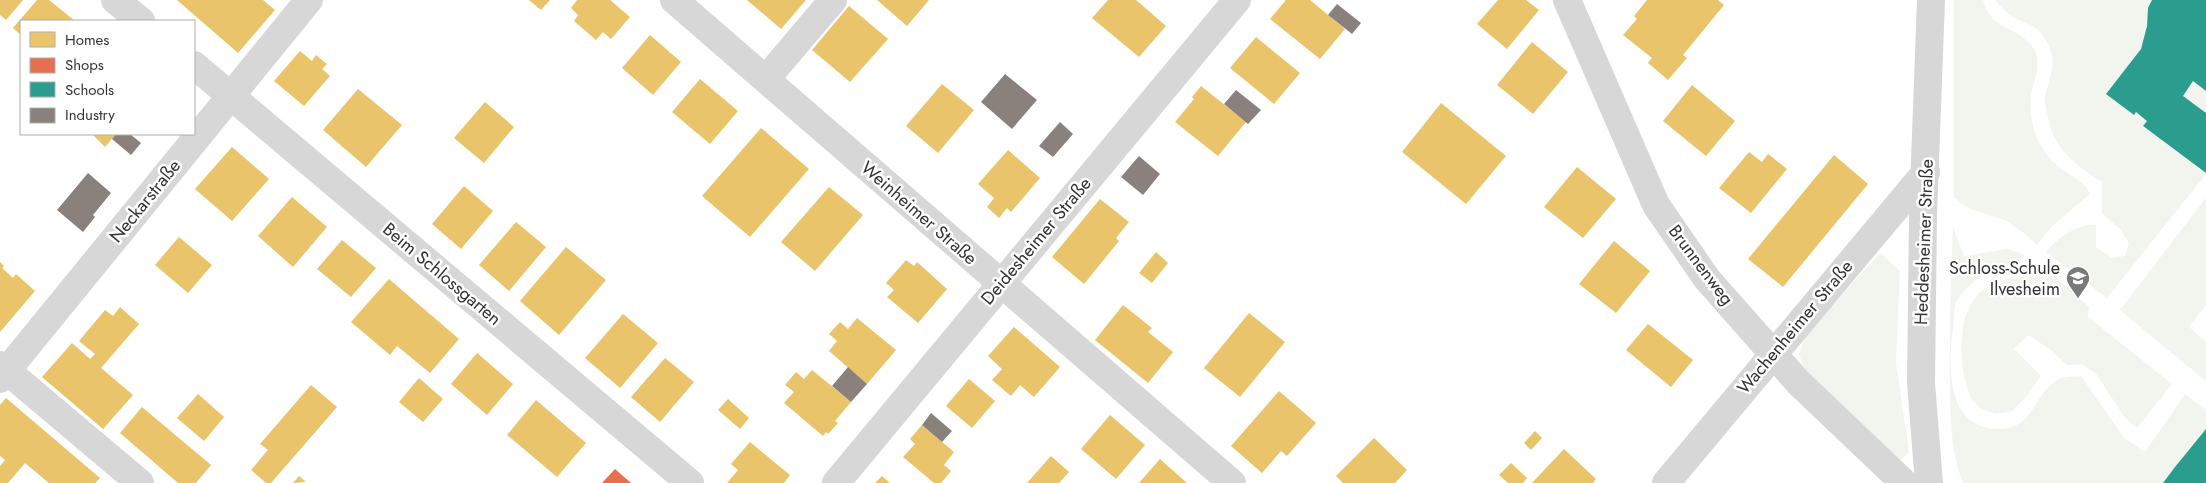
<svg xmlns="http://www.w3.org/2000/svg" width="2206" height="483" viewBox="0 0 2206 483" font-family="Jost,sans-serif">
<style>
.green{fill:#f1f5ed}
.homes{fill:#e9c46a}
.shops{fill:#e76f51}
.schools{fill:#2a9d8f}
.industry{fill:#8a817c}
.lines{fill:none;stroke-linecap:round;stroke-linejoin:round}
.minor{stroke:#d7d7d7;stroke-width:28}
.labels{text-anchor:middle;stroke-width:5;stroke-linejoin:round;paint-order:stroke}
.street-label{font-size:18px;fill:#333;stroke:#fff}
.poi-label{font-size:18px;fill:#333;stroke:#fff;text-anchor:end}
</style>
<rect width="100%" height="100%" fill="#fff"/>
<!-- green -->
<g class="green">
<path d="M 1954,0 L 1983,0 C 1989,30 2021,27 2034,49 C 2042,64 2034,80 2031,94 C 2029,107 2032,128 2038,140 C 2042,148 2051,161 2059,167 C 2069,176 2085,181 2090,194 L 2052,226 L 2037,245 L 2023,232 L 2005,220 L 1970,209 L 1954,198 Z"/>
<path d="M 1996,0 L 2152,0 C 2146,15 2147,31 2142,46 C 2136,61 2116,81 2106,94 L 2134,115 L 2136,112 L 2147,121 L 2143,127 L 2206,174 L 2107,298 L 2046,252 C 2057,239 2078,222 2096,225 L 2096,247 L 2112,258 L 2125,256 L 2129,244 L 2121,230 L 2102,213 L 2102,182 C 2074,164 2053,149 2047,113 C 2046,109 2045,103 2045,98 C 2048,78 2059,64 2047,42 C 2038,25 2030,26 2015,18 C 2008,15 2000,6 1996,0 Z"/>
<polygon points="2193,81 2206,91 2206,113 2183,96"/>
<polygon points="2206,198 2206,305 2189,327 2206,342 2206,381 2120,310"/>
<path d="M 1953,227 L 1964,256 L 2008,249 L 2025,255 C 2017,270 2004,267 1990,272 C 1978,277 1965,288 1958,299 C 1953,305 1954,320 1953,328 C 1948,365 1946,427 1996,429 C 2039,430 2031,390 2062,378 C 2067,376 2075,377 2081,376 L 2124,438 L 2145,452 L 2185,394 L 2206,410 L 2206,429 L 2163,483 L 1963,483 C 1951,454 1951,423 1950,392 C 1949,337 1951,282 1953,227 Z"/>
<polygon points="1880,253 1900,271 1896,362 1909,452 1900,461 1805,372 1799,354 1805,336"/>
<polygon points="2039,262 2089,307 2088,317 2172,384 2137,428 2125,418 2097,375 2082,364 2067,365 2051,350 2028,335 2014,349 2041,376 2024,399 2012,411 1995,414 1980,408 1970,397 1963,371 1961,347 1964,320 1971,304 1980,292 1994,282 2026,276"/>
</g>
<!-- homes -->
<g class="homes">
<polygon points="0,0 23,0 6,20 0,15"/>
<polygon points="37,0 49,0 75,21 21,21 21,35 13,28"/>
<polygon points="177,0 263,0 275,10 238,53"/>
<polygon points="529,0 550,0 541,10"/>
<polygon points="577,0 610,0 630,17 611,39 603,32 596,40 574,21 578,15 571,8"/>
<polygon points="747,0 806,0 781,29"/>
<polygon points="877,0 929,0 907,26"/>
<polygon points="1108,0 1136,0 1166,26 1139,57 1092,18"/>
<polygon points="1286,0 1310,0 1345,29 1320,59 1270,19"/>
<polygon points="1498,0 1526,0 1539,10 1507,49 1477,24"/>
<polygon points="1647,0 1718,0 1724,5 1683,55 1687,58 1668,80 1648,63 1652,58 1623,35 1637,19 1634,16"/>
<polygon points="849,6 888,39 850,82 812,50"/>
<polygon points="650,35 681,62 653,95 622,68"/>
<polygon points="1256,37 1300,73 1274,104 1230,68"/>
<polygon points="1532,42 1568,72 1533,114 1497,85"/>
<polygon points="300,51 312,61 316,55 327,64 322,69 330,76 304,106 274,81"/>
<polygon points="700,79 738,111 710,144 672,112"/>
<polygon points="942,84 974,110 938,153 906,126"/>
<polygon points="1692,85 1735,121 1706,156 1663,121"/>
<polygon points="1201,86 1246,122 1218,156 1175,122 1194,99 1192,97"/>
<polygon points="358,89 402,125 366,167 323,130"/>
<polygon points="485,102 514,127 484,163 454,138"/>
<polygon points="1441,103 1506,156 1466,204 1402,152"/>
<polygon points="761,128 809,169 750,237 702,196"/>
<polygon points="92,134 116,134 105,147"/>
<polygon points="232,147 269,179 232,221 195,189"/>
<polygon points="1008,150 1040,178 1011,212 1007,208 999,218 987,207 994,198 978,184"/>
<polygon points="1749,152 1762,162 1768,154 1787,169 1751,213 1719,188"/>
<polygon points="1834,155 1868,184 1783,287 1748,259"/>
<polygon points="1577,167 1616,199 1583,238 1544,207"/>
<polygon points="464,186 493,211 461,249 432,224"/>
<polygon points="829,187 863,215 815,271 781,242"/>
<polygon points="292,197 327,227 293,267 258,236"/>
<polygon points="1100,199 1129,222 1116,238 1119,241 1084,284 1052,257"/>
<polygon points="516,222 546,247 509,291 479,265"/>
<polygon points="179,237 212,265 188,293 155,265"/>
<polygon points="342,240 376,268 351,297 317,269"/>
<polygon points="1614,241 1650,271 1616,313 1579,284"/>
<polygon points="566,247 606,280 559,335 520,301"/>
<polygon points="1156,252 1168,263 1152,283 1139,273"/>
<polygon points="906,260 914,266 917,262 947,289 918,323 887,297 894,290 886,283"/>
<polygon points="0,262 4,266 2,268 13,278 16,274 35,291 0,332"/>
<polygon points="389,279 459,339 430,373 397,346 390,355 351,322"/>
<polygon points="1123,305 1152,328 1148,332 1173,352 1148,383 1095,340"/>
<polygon points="120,307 139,324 101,368 133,395 103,429 42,377 72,343 90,359 95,354 79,341 105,310 113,316"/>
<polygon points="1249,313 1285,342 1240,397 1204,368"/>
<polygon points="623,314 658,343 620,388 585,358"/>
<polygon points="857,318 896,350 867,384 829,351 837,341 829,334 840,322 848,329"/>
<polygon points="1648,324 1693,360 1671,387 1626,350"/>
<polygon points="1014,327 1060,367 1034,397 1020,385 1011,396 992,380 1002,369 988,356"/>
<polygon points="477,353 513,384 487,415 451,384"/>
<polygon points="665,358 694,382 660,422 631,397"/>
<polygon points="812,370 851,402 835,421 838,423 828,434 826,432 823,436 784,403 794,392 785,385 796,372 804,379"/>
<polygon points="419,378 443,399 423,422 399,402"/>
<polygon points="969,379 995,401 972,428 946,406"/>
<polygon points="311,385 337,407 271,483 266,483 251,470 268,450 260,444"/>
<polygon points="1279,391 1316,423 1287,456 1281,451 1262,473 1231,446"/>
<polygon points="198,394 224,417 204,441 177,418"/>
<polygon points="6,398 100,478 95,483 49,483 25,463 8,483 0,483 0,466 5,460 0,456 0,405"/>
<polygon points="728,399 749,418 740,429 718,410"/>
<polygon points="536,400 586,443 557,477 507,435"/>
<polygon points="142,407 211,465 196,483 178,483 120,433"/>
<polygon points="1110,415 1145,445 1116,479 1081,449"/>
<polygon points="922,425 954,452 944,465 951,471 941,483 934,483 903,457 915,444 910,439"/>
<polygon points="1535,431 1542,438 1531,450 1524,443"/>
<polygon points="1374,438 1407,470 1395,483 1343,483 1336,476"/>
<polygon points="750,442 790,475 784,483 727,483 738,470 731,464"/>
<polygon points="1564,449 1596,479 1593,483 1532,483"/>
<polygon points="1051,456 1069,472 1059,483 1027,483"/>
<polygon points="1160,459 1187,483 1139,483"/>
<polygon points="1511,463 1527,478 1523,483 1508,483 1499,475"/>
<polygon points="299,476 306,482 293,483"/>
<polygon points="882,476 890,483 875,483"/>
</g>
<!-- shops -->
<polygon class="shops" points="615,469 631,483 602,483"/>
<!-- schools -->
<g class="schools">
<polygon points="2152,0 2206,0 2206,91 2193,81 2183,96 2206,113 2206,173 2143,126 2147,121 2136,112 2134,115 2106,94 2141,49 2147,26 2148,8"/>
<polygon points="2206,429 2206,483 2163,483 2175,467"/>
</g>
<!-- industry -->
<g class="industry">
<polygon points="1337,4 1361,23 1352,34 1328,15"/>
<polygon points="1005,74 1037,100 1012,129 981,102"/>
<polygon points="1236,90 1261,110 1248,124 1224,104"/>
<polygon points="1060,122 1073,134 1053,157 1039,146"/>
<polygon points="116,134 130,134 141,143 131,155 112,139"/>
<polygon points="1139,156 1160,174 1143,195 1121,177"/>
<polygon points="88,173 111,193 93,215 95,217 83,232 57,210"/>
<polygon points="848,367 867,384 851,402 832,386"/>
<polygon points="931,413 952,431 942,442 922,425"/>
</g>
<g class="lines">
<!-- minor -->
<g class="minor">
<polyline points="115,0 141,21"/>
<polyline points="674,0 1232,483"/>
<polyline points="1567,0 1656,205 1707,279 1799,383 1904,483"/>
<polyline points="194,65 690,483"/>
<polyline points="766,79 833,0"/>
<polyline points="0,365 140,483"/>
<polyline points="0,379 309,0"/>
<polyline points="836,483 1237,0"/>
<polyline points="1666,483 1926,172"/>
<polyline points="1929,483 1921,383 1923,215 1931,0"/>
</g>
</g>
<!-- icons -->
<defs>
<g id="school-pin" transform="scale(1.25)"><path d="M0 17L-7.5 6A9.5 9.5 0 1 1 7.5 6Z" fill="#7a7a7a" stroke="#fff"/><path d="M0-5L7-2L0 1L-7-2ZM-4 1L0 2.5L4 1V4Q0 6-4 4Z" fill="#fff"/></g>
</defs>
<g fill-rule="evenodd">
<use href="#school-pin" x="2078" y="278"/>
</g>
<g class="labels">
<!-- street labels -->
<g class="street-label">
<text transform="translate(145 201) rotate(-51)" y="6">Neckarstraße</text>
<text transform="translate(919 213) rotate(41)" y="6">Weinheimer Straße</text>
<text transform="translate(1036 241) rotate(-50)" y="6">Deidesheimer Straße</text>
<text transform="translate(1924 242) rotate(-88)" y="6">Heddesheimer Straße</text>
<text transform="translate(1701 265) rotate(53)" y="6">Brunnenweg</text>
<text transform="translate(442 274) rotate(40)" y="6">Beim Schlossgarten</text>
<text transform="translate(1795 327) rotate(-50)" y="6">Wachenheimer Straße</text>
</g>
<!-- poi labels -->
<g class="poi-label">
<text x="2060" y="274">Schloss-Schule<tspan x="2060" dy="21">Ilvesheim</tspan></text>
</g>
</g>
<!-- legend -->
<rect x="20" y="20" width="175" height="115" fill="#ffffff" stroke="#adadad"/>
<rect x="30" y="32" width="25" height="15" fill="#e9c46a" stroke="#adadad"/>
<text x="65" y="45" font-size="15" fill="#333333">Homes</text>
<rect x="30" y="58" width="25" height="15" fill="#e76f51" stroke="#adadad"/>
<text x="65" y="70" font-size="15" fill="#333333">Shops</text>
<rect x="30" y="82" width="25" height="15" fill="#2a9d8f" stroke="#adadad"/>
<text x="65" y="95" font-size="15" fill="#333333">Schools</text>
<rect x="30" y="108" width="25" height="15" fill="#8a817c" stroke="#adadad"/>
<text x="65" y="120" font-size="15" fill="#333333">Industry</text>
</svg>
